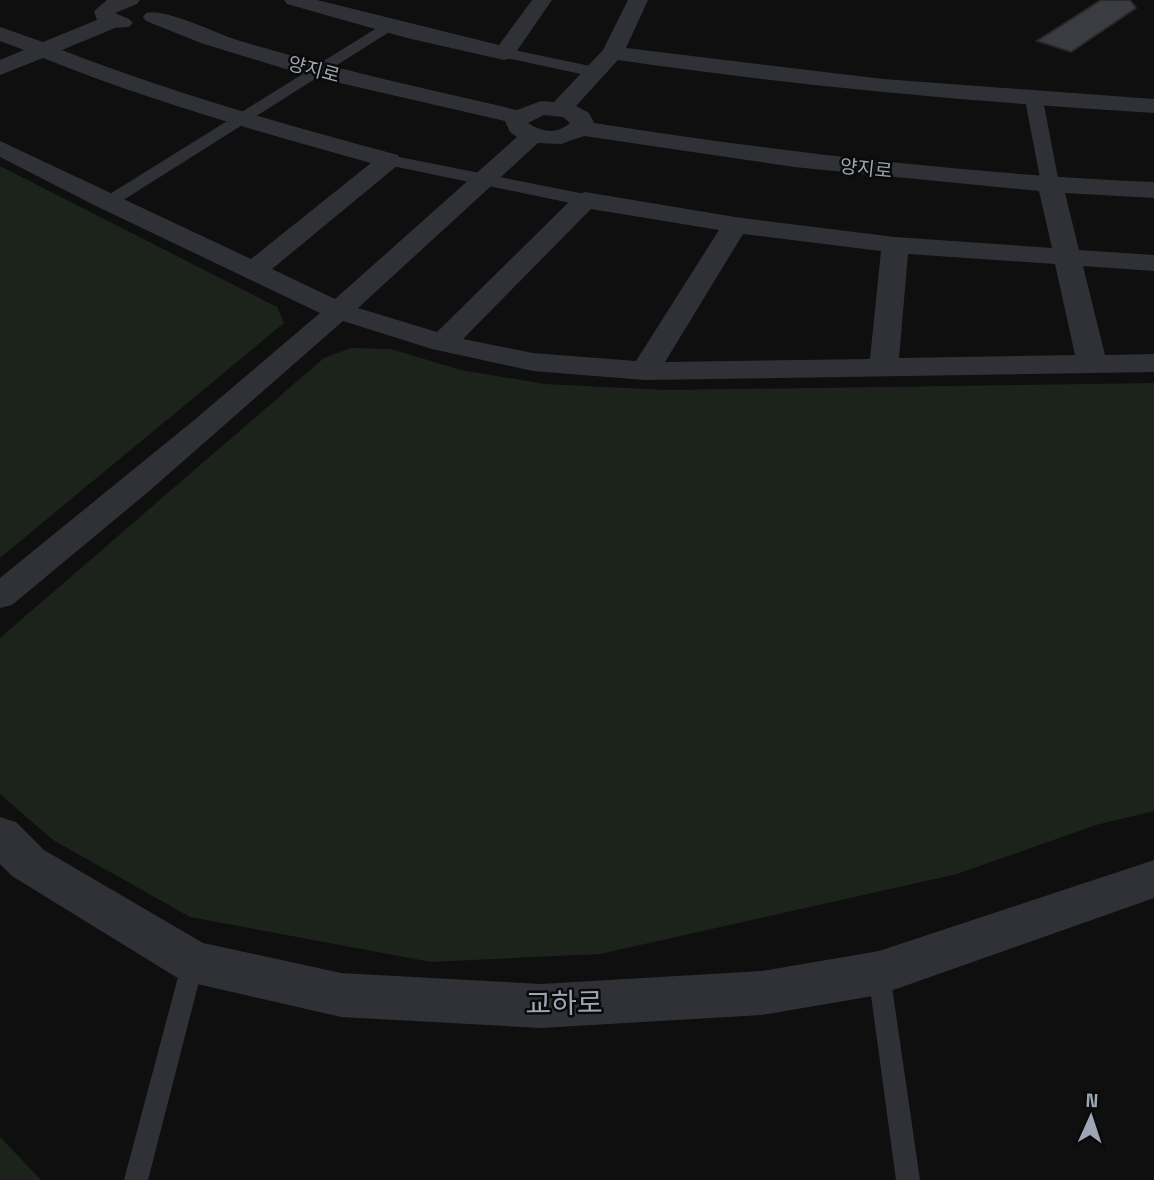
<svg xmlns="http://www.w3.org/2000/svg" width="1154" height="1180" viewBox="0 0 1154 1180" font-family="'Space Grotesk','Noto Sans KR',sans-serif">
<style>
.green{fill:#1b231b}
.building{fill:#3b3c41;stroke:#29292c;stroke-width:2}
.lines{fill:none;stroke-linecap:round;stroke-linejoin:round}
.service{fill:#2f3136;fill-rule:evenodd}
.pedestrian{fill:#2f3136;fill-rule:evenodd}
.minor{fill:#2f3136;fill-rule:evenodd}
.tertiary{fill:#2f3136;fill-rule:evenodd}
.labels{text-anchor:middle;stroke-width:5;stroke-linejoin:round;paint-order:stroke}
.far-street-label{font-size:19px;fill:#9ea6b3;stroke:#0a0a0b}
.near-street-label{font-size:28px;fill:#9ea6b3;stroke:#0a0a0b}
</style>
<rect width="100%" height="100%" fill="#0f0f10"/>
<!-- green -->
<g class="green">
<polygon points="0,166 277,307 284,323 0,558"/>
<polygon points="351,348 391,349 461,370 545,384 667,390 1154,383 1154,811 1096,825 957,874 600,954 431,962 190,917 53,840 0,794 0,638 324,358"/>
<polygon points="0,1137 41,1180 0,1180"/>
</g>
<!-- building -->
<polygon class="building" points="1101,0 1130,0 1136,8 1071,52 1037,41"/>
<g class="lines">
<!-- service -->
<g class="service">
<polygon points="193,952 201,955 204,962 148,1180 124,1180 182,962 185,955"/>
<polygon points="879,963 887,966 890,973 920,1180 896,1180 868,973 871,966"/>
</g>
<!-- pedestrian -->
<g class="pedestrian">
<polygon points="388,21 396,26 394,29 114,206 107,208 97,202"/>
<polygon points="504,48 595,67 603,72 595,77 498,56 496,53 498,50"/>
<polygon points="1034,95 1043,100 1059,183 1050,189 1041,183 1025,100"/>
<polygon points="389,155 585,194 595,200 585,206 383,164 380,160"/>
</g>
<!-- minor -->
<g class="minor">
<path d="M 107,0 L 140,0 L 137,4 L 115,13 L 129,19 L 133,23 L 129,27 L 115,28 L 62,50 C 172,93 284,124 398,155 L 401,160 L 398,165 L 272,269 L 335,299 L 517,137 L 510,132 L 505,121 L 305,75 L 201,43 L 146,21 L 143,17 L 146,13 C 165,8 215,33 237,40 C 329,68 423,88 517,110 L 541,101 L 554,102 L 603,50 L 628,0 L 648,0 L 626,48 L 883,79 L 1154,99 L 1154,113 C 975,102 796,86 618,60 L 576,106 L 589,113 L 594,123 C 780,152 966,174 1154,182 L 1154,198 L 1065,193 L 1079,250 L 1154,255 L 1154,271 L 1083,266 L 1105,355 L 1154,354 L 1154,372 L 645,380 L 533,371 L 432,349 L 343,321 L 148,492 L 12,605 L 0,608 L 0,578 L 193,421 L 320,313 L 98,207 L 0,157 L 0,141 L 251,259 L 371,163 C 259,132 150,101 43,58 L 0,75 L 0,60 L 24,50 L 0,41 L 0,27 L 43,42 L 97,20 L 94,11 ZM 544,115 L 563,117 L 570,123 C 557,134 543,133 528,123 ZM 584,136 L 794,167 L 1039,191 L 1052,248 L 895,237 L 735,217 L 585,192 L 576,195 L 437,332 L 358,308 L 538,143 L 561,144 ZM 591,209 L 719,230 L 636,361 L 533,353 L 463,339 ZM 743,234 L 881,251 L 870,359 L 665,362 ZM 908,254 L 1055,264 L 1075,355 L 899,358 Z"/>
<polygon points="284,0 317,0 499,45 532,0 552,0 512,58 504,60 407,38 287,4"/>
</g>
<!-- tertiary -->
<polygon class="tertiary" points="0,817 16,822 44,850 203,943 341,973 541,984 762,971 879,951 1154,860 1154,898 879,995 762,1015 541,1028 341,1017 193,983 176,977 12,876 0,864"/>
</g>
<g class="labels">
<!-- far-street labels -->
<g class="far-street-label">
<text transform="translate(314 69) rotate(15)" y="7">양지로</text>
<text transform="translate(866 168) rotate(6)" y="7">양지로</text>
</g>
<!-- near-street labels -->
<g class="near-street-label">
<text transform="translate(564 1003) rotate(-1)" y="10">교하로</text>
</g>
</g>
<!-- north arrow -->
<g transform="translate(1091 1117) rotate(3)" stroke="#0a0a0b" stroke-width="5" paint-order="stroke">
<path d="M0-5L12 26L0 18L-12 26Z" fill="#9ea6b3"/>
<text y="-10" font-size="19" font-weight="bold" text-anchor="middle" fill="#9ea6b3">N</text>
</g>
</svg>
